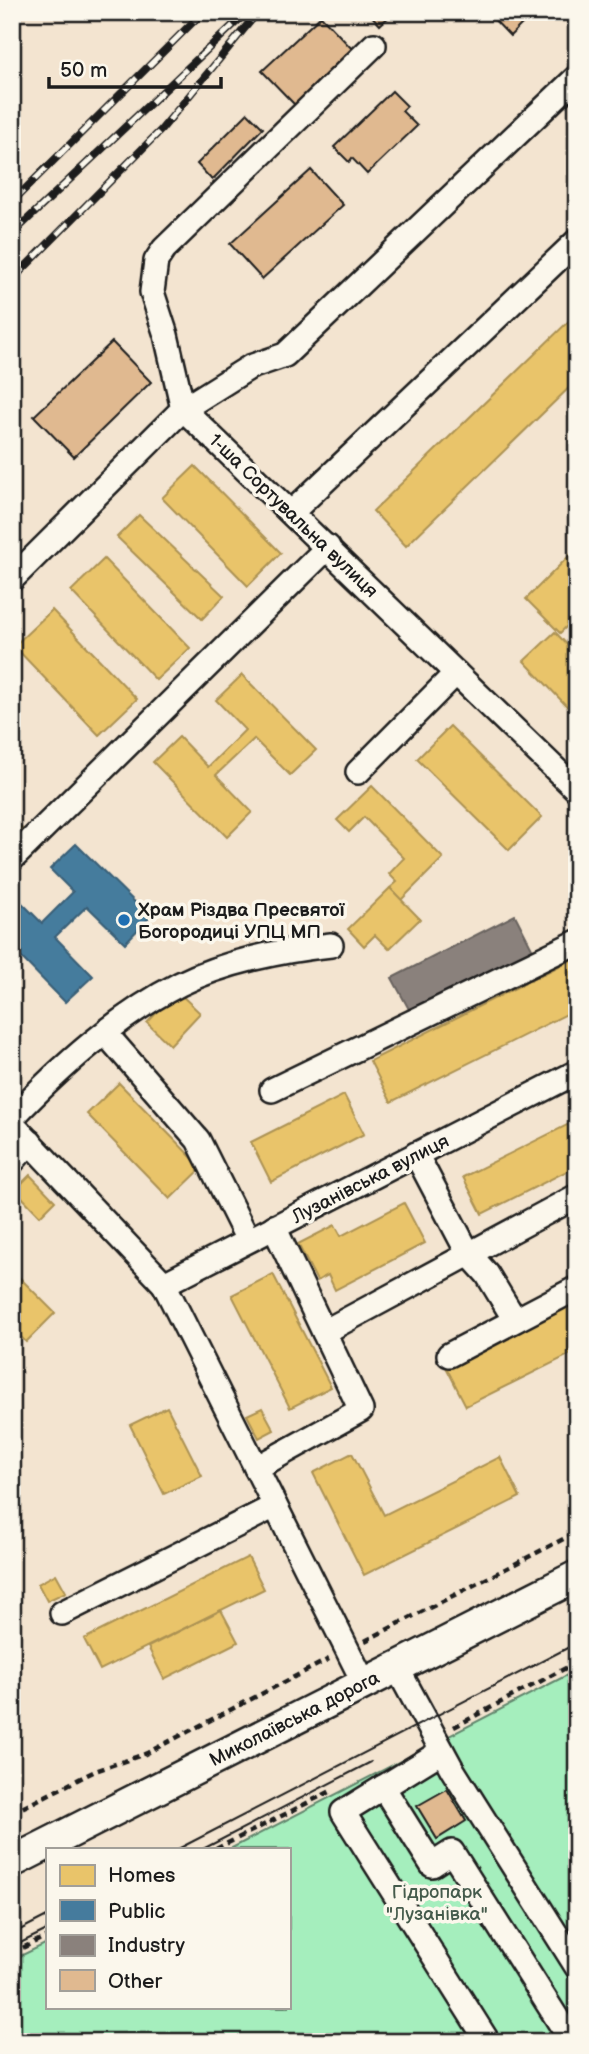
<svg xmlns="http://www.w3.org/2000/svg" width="589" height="2054" viewBox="0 0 589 2054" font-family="'Balsamiq Sans',sans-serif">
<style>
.green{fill:#a5eebd;stroke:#60856c;stroke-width:2}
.homes{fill:#e9c46a;stroke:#ac9253;stroke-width:2}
.public{fill:#457b9d;stroke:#395e76;stroke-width:2}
.industry{fill:#8a817c;stroke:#69635f;stroke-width:2}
.building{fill:#e0b990;stroke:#1c1c1c;stroke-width:2}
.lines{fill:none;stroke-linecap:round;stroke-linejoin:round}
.minor-casing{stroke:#1c1c1c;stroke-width:28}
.major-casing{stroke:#1c1c1c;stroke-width:35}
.path{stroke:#1c1c1c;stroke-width:4.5;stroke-dasharray:7 5;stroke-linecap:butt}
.minor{stroke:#fbf7ec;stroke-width:23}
.major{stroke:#fbf7ec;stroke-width:30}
.tram{stroke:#1c1c1c;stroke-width:2}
.rail-casing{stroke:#1c1c1c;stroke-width:8}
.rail{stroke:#fbf7ec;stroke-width:5;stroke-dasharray:16;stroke-linecap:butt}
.poi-dot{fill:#1f6fb2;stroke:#fbf7ec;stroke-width:2.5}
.labels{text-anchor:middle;stroke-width:7;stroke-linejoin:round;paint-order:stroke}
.street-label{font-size:19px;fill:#1c1c1c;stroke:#fbf7ec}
.poi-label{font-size:19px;font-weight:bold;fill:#1c1c1c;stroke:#fbf7ec;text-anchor:start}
.park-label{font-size:19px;fill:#455b4c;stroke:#fbf7ec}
</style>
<rect width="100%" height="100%" fill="#f3e4d0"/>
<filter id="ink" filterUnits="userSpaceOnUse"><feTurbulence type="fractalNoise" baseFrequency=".0143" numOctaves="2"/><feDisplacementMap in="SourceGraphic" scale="14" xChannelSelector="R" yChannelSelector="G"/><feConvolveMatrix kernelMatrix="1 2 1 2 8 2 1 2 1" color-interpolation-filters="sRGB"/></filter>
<g filter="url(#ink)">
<!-- green -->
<polygon class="green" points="577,1670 577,2042 12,2042 12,1960 47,1943 47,2007 289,2007 289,1849 230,1849"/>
<!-- homes -->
<g class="homes">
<polygon points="577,313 577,380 406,546 373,511"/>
<polygon points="195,466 281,553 248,586 162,498"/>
<polygon points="139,515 224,596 202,619 117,537"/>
<polygon points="577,548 577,616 560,633 526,599"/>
<polygon points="104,559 190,648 156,680 71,591"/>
<polygon points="52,610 137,699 99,735 14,646"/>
<polygon points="555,632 577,655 577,717 524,661"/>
<polygon points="242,675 316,750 290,775 254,739 216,775 252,812 227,837 153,762 179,737 208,767 245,730 216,700"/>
<polygon points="450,726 542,817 509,850 417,759"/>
<polygon points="372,786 443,858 401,900 390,888 397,882 389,874 404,858 364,817 349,832 337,820"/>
<polygon points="12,818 27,834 12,848"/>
<polygon points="390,888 420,919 389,949 375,935 364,946 348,929"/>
<polygon points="577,957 577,1009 391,1102 370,1061"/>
<polygon points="177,991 200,1013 170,1045 147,1023"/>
<polygon points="119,1083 202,1168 170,1199 87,1114"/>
<polygon points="344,1095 364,1134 271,1182 251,1142"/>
<polygon points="577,1120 577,1166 482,1214 463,1177"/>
<polygon points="30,1175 55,1201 40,1216 15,1190"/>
<polygon points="404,1203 425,1243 335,1290 328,1275 317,1281 298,1244 335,1225 341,1236"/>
<polygon points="12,1270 55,1313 26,1342 12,1328"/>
<polygon points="273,1274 331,1387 290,1408 232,1295"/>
<polygon points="577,1301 577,1351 466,1406 446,1367"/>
<polygon points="167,1407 202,1476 164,1494 130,1425"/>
<polygon points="262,1408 274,1430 259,1438 247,1415"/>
<polygon points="352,1453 384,1515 500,1457 520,1497 364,1575 313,1473"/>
<polygon points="248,1557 264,1589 100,1670 84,1639"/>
<polygon points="56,1574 66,1592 47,1601 38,1584"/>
<polygon points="221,1610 238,1642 164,1679 148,1647"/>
</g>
<!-- public -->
<polygon class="public" points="76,844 150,917 125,943 87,906 55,937 93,976 65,1002 12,948 12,903 17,898 42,923 73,892 50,869"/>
<!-- industry -->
<polygon class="industry" points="515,915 533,950 411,1013 392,978"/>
<!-- building -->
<g class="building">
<polygon points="368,12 394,12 380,25"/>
<polygon points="487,12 534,12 510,36"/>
<polygon points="321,16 354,51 295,105 262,71"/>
<polygon points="392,91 407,106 402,111 417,126 367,174 352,158 349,162 334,147"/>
<polygon points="248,113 263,128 212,180 197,164"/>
<polygon points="311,170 343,205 262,279 230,244"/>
<polygon points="112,342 151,382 74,457 34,416"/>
<polygon points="447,1789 466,1821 437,1839 417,1806"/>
</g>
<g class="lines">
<!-- minor casing -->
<g class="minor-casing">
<g id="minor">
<polyline points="374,45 164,249 156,261 152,292 166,335 183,409 250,367 285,355 577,77"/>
<polyline points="292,512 577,241"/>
<polyline points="12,579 183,409 577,790"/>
<polyline points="358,772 456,673"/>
<polyline points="12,859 328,547"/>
<polyline points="106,1034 198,1140 248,1240"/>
<polyline points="272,1090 577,942"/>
<path d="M 12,1118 C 61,1067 117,1016 180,984 C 224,962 283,950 331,945"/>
<polyline points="12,1124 164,1284 364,1683"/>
<polyline points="416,1154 468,1253 487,1274 515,1320"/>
<polyline points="12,1162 30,1142"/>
<polyline points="164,1284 577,1072"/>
<polyline points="324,1332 577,1196"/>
<polyline points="449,1355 577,1288"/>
<polyline points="256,1468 361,1410 274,1227"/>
<polyline points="62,1613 275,1506"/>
<polyline points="396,1666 452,1769 577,1967"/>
<polyline points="442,1751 343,1812 488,2042"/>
<polyline points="383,1787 432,1865 452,1852 572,2042"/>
</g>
</g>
<!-- major casing -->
<g class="major-casing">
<polyline id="major" points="12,1862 577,1576"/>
</g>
<!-- path -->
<g class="path">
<polyline points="365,1641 577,1532"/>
<polyline points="454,1727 577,1662"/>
<polyline points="12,1813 95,1771 145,1754 329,1659"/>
<polyline points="216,1849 331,1791"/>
<polyline points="12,1953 47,1936"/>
</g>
<!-- minor -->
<use href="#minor" class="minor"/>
<!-- major -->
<use href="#major" class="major"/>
<!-- tram -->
<g class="tram">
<polyline points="178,1849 577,1643"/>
<polyline points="203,1849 371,1762"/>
<polyline points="12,1934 47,1916"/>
<polyline points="12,1947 47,1930"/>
</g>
<!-- rail casing -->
<g class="rail-casing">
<g id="rail">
<polyline points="12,202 203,12"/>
<polyline points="12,234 247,12"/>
<polyline points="12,280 161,130 258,12"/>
</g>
</g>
<!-- rail -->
<use href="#rail" class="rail"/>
</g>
</g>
<!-- markers -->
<circle class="poi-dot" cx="124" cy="920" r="7"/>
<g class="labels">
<!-- street labels -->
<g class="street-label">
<text transform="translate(294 515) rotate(44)" y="7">1-ша Сортувальна вулиця</text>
<text transform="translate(370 1178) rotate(-27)" y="7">Лузанівська вулиця</text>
<text transform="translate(294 1718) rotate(-27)" y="7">Миколаївська дорога</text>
</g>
<!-- poi labels -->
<g class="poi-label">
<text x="138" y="916">Храм Різдва Пресвятої<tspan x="138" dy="22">Богородиці УПЦ МП</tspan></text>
</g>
<!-- park labels -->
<g class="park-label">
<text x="437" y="1898">Гідропарк<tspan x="437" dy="22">"Лузанівка"</tspan></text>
</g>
</g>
<!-- margin -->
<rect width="589" height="2054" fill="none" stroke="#fbf7ec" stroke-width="42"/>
<rect x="21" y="21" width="547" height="2012" fill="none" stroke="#1c1c1c" stroke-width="2.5" filter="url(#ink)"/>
<!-- legend -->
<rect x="46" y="1848" width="245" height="161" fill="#fbf7ec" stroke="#a29f99" stroke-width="2"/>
<rect x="60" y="1865" width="35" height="21" fill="#e9c46a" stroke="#a29f99" stroke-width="2"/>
<text x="108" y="1882" font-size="21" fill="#1c1c1c">Homes</text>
<rect x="60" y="1900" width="35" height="21" fill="#457b9d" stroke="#a29f99" stroke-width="2"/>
<text x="108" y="1918" font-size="21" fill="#1c1c1c">Public</text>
<rect x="60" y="1935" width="35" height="21" fill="#8a817c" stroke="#a29f99" stroke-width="2"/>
<text x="108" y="1952" font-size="21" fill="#1c1c1c">Industry</text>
<rect x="60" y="1970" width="35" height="21" fill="#e0b990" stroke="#a29f99" stroke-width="2"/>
<text x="108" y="1988" font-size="21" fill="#1c1c1c">Other</text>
<!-- scale -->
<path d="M49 77v10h172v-10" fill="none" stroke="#1c1c1c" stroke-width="3.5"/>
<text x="60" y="77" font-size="21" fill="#1c1c1c" stroke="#fbf7ec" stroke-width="5" paint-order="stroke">50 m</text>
</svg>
